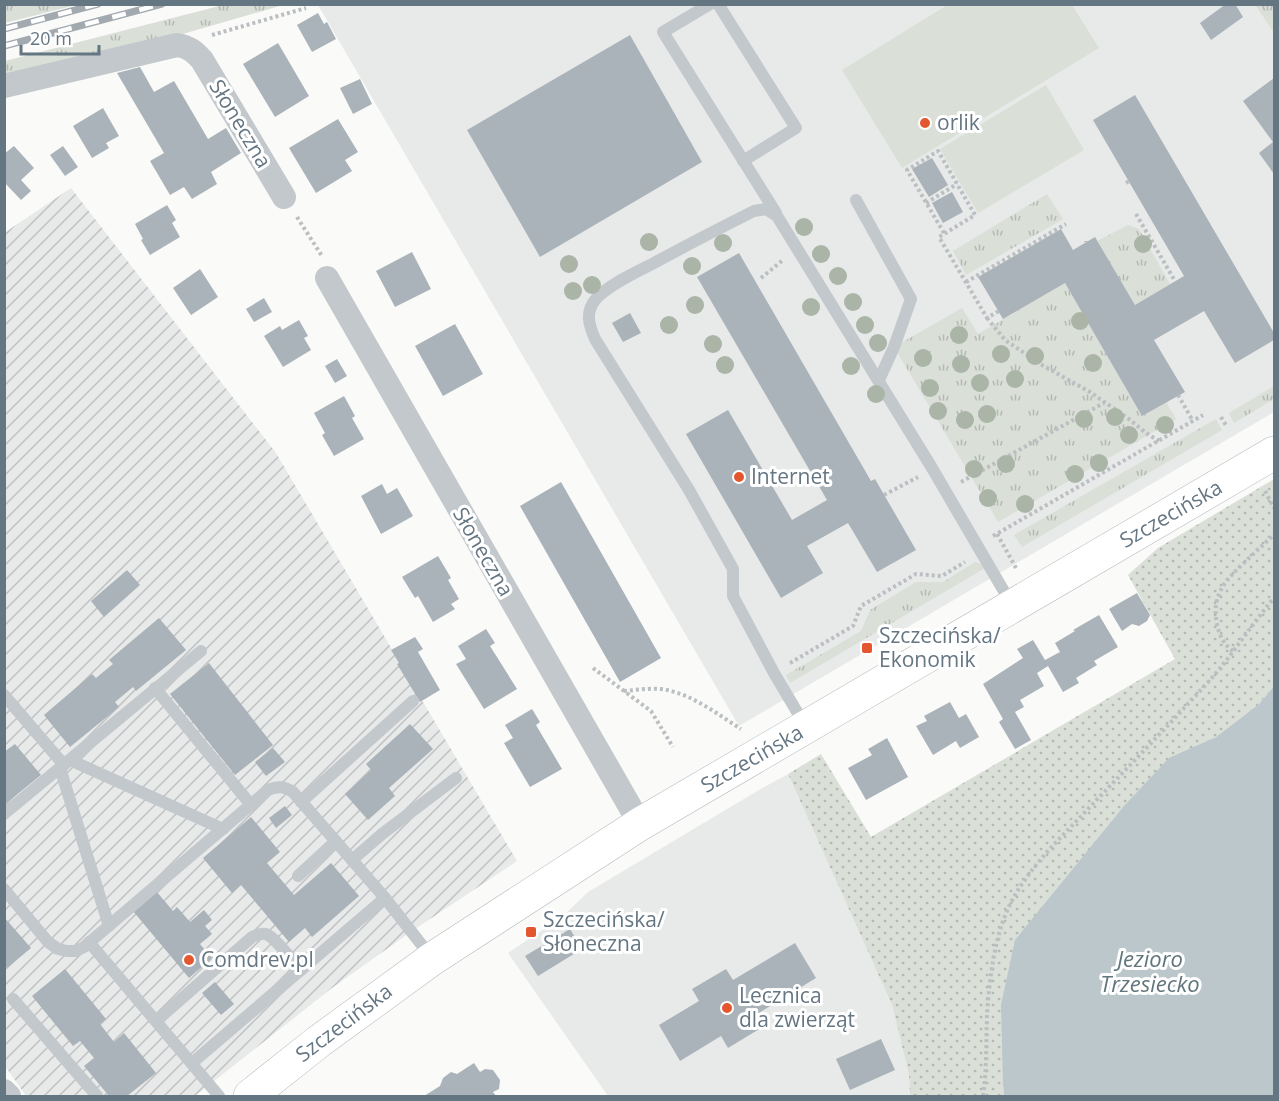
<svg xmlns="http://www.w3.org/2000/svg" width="1279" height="1101" viewBox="0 0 1279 1101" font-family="'Open Sans',sans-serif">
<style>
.built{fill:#e8e9e9}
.industrial{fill:url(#industrial-furrows)}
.grass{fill:url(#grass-tufts)}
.park{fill:url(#park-dots)}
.pitch{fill:#dadfd7}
.water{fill:#bbc7cb}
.building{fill:#aab3b9}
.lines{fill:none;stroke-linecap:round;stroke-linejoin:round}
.secondary-casing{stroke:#b3babf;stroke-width:34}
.path{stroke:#bbbfc2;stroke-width:4;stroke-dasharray:3 3;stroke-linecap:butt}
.lane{stroke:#c3c8cc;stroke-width:12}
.street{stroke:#c3c8cc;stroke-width:24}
.secondary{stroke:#fff;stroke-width:33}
.rail-casing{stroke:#a2aab0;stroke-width:7}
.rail{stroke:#fff;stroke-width:4.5;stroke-dasharray:14;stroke-linecap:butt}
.tree{fill:#aab4a7}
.poi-dot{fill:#e4572e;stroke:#fff;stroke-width:2}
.labels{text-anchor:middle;stroke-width:6;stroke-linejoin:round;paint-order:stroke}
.poi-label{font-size:21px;fill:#657683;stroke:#fff;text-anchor:start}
.street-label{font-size:21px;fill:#657683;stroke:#fff}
.water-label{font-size:22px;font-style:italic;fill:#60757c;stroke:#fff}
</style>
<defs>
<pattern id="industrial-furrows" width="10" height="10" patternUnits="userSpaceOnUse" patternTransform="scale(1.5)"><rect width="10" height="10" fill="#e8e9e9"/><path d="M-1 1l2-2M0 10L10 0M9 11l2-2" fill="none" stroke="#c0c1c2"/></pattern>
<pattern id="grass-tufts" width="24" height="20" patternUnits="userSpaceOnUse" patternTransform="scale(1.5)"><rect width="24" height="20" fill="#dadfd7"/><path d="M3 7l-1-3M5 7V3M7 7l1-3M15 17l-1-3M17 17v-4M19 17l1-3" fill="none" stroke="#b4b9b4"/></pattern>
<pattern id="park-dots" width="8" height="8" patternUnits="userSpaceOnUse" patternTransform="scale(1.5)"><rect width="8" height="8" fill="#dadfd7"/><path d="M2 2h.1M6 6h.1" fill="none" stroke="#b4b9b4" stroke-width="1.8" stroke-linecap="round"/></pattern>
</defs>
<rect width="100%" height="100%" fill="#fafaf8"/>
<!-- built -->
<g class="built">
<polygon points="318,5 1255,5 1274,33 1274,412 739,726"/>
<polygon points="788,774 892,1005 909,1075 910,1096 608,1096 508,953 563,916 588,892 759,790"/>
</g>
<!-- industrial -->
<polygon class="industrial" points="71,188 276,453 517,861 412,931 332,988 195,1096 26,1096 5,1066 4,233"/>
<!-- grass -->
<g class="grass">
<polygon points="5,4 76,4 76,5 5,23"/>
<polygon points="223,5 283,5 176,36 5,76 5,61"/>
<polygon points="1255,5 1274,5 1274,33"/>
<polygon points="1047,194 1063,219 966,275 953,251"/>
<polygon points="1128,225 1139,229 1170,284 1135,305 1097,241"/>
<polygon points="1065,283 1142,416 1166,402 1176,419 998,522 894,347 962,308 978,334"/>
<polygon points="1274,386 1274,399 1234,423 1229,413"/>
<polygon points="1216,419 1222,430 1022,547 1014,535"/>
<polygon points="975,562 981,564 985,568 790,683 786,675 861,631 870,610 916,582 943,582"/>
</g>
<!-- park -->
<polygon class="park" points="1274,479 1274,686 1259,704 1216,737 1169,759 1003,1084 1004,1096 910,1096 909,1075 892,1005 788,774 821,754 871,837 1175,659 1128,575 1158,548"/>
<!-- pitch -->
<g class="pitch">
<polygon points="949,4 1072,5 1099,48 902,168 842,70"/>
<polygon points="1046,85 1084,150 978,213 940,149"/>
</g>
<!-- water -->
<polygon class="water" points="1274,686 1274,1096 1004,1096 1003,1084 1001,1005 1015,940 1124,806 1169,758 1216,737 1259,704"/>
<!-- building -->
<g class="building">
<polygon points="1226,4 1235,4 1243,17 1211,40 1200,23"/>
<polygon points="318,13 324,24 327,22 336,39 312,52 297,25"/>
<polygon points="630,35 702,162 540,257 467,130"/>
<polygon points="278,43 309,96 275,117 243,64"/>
<polygon points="140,67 154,92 174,81 208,139 226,128 241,153 211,172 217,184 192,199 184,187 170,195 150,161 164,153 117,73"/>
<polygon points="1274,78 1274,174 1259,153 1273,142 1243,101"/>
<polygon points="360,79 372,104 353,114 340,88"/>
<polygon points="1135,95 1274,333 1274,340 1235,363 1204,311 1154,340 1185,392 1142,416 1065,283 1003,319 978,277 1061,229 1073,250 1095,237 1135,305 1184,276 1093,120"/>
<polygon points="103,108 119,136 106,143 109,148 92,158 73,126"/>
<polygon points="338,119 358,152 345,160 352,171 316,193 289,148"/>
<polygon points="14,146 34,168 21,180 31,191 21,200 4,182 4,154"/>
<polygon points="63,146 78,167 65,176 50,155"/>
<polygon points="932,158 948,185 929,197 912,169"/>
<polygon points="952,192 963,212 943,223 932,203"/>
<polygon points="167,205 176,220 172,223 180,237 150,255 141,240 143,239 135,224"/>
<polygon points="412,252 431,289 395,307 376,271"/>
<polygon points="739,253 871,481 875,479 916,550 877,572 848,523 807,546 823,573 781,598 686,434 728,410 792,520 827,500 697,277"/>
<polygon points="200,269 218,297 191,315 173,288"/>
<polygon points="264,298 272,312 254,322 246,309"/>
<polygon points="630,313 641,333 623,342 612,323"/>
<polygon points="299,320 308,336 304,338 311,350 283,367 264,336 280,326 282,330"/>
<polygon points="455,324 483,374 443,396 415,346"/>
<polygon points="337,359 347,376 335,383 325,366"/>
<polygon points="344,396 355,416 352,418 364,439 334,456 322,435 325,433 314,413"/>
<polygon points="561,482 661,658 620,682 520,506"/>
<polygon points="382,484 387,494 397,488 413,516 381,534 361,496"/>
<polygon points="438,556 451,578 448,580 459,599 451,604 455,609 433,622 418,596 415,598 402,577"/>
<polygon points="127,570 140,585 104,617 91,601"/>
<polygon points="1137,593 1150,615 1147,621 1139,626 1132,624 1122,631 1109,609"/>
<polygon points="1099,615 1118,647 1094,661 1097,665 1076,678 1079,683 1063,692 1048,666 1037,673 1044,686 1020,700 1024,707 1015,712 1031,740 1015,749 999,722 1003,719 983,684 1023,658 1017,649 1033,640 1045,660 1060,652 1055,643 1075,631 1073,630"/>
<polygon points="159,618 186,650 136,691 133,687 115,702 119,707 70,747 44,715 92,674 96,678 113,664 109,660"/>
<polygon points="486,629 495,643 490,646 517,689 484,709 456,664 466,659 458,646"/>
<polygon points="415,637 423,649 418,652 440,690 420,702 397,664 399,663 391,650"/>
<polygon points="209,663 273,745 235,775 170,694"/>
<polygon points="950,702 959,718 966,714 979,737 960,748 956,741 933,755 916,726 927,721 924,716"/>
<polygon points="532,709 540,722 536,725 562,769 530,787 504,743 513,738 505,725"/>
<polygon points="410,724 433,749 389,788 395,796 368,820 345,794 371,770 366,764"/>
<polygon points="887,738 908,777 866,800 848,768 872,755 868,749"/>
<polygon points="15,744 41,775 4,805 4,752"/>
<polygon points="273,748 285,762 266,776 255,762"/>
<polygon points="285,806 292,815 276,828 269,818"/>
<polygon points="251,817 280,852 267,863 294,895 331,863 359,896 312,937 305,928 289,942 241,885 232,893 203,858"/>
<polygon points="156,891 173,911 177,907 190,922 204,910 212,920 205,926 212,934 200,944 212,958 189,978 133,911"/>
<polygon points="4,917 31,948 7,968 4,964"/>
<polygon points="570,929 582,949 538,976 525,956"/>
<polygon points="795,943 816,978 754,1016 761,1028 728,1048 721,1036 680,1061 659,1025 699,1001 692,989 726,969 733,980"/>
<polygon points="65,969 106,1019 100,1024 114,1042 124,1033 156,1073 127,1096 109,1096 84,1066 94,1058 80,1041 73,1046 32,996"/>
<polygon points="215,982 234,1004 221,1015 202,993"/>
<polygon points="881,1039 895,1070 850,1090 836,1059"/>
<polygon points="474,1063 480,1072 485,1069 493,1070 500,1080 499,1089 493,1092 496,1096 424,1096 440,1086 443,1078 451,1072 457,1074"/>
</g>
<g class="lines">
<!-- secondary casing -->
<g class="secondary-casing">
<polyline id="secondary" points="250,1096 318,1042 432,959 640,824 1274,453"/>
</g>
<!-- path -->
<g class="path">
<polyline points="212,35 306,8"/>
<polyline points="1126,183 1129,181"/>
<polyline points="926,203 957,184"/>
<polyline points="1136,214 1175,281"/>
<polyline points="297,217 322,256"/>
<polyline points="944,233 907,170 938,151 975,215 939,237 987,318 999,311"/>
<polyline points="1086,241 1086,242"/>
<polyline points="761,278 783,260"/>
<polyline points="966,282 1066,224"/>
<polyline points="987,318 1005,340 1042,365 1090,392 1129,419 1146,433 1159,441"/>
<polyline points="1178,395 1193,421"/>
<polyline points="1221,417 1227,427"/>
<polyline points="961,482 1104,403"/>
<polyline points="1265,491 1274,508"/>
<polyline points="884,495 918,477"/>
<polyline points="997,534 1016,568"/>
<polyline points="993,536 1203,415"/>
<path d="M 1233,651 C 1224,645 1219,635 1217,624 C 1211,593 1227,579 1247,560 C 1256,551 1266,543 1274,534"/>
<polyline points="790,663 853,626 861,606 916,574 942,576 965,562"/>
<polyline points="593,668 651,711 673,747"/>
<path d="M 624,691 C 636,690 649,688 661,689 C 691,693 717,714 741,729"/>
<path d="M 983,1096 C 987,1069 986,1042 987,1015 C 989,984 993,950 1003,921 C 1019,876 1056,843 1088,809 C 1129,766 1170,724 1210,680 C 1233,654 1252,624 1274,598"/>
</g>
<!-- lane -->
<g class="lane">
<polyline points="710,4 663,32 776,213"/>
<polyline points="718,4 796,128 743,161"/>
<polyline points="856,200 911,299 894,347 879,380"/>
<polyline points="155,688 251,805"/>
<polyline points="4,695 64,765"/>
<path d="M 806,727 L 774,673 L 733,596 L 733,569 L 689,490 L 595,339 C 589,325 585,313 595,300 C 606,286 638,271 654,263 C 687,245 720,228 754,211 L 766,209 L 777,216 L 932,468 L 1012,605"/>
<polyline points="70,760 223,829"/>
<polyline points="60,768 109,926"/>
<polyline points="301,802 413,701"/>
<polyline points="4,814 201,651"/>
<polyline points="352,860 382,834 456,778"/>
<polyline points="298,876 336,841"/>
<path d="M 4,889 L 48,942 L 58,949 L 67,951 L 76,951 L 84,947 L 268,790 C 278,786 283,786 293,792 L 385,898 L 432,958"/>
<polyline points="89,942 219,1096"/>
<polyline points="13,999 97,1096"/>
<path d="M 156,1021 L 252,937 C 256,935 262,933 266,934 C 275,937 294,963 301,970"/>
<polyline points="192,1063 385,898"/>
</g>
<!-- street -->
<g class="street">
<path d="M 4,86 L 177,45 C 189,47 194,51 202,60 L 284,197"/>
<polyline points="327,278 640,824"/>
<polyline points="4,1091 9,1096"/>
</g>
<!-- secondary -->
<use href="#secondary" class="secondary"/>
<!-- rail casing -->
<g class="rail-casing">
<g id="rail">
<polyline points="4,29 98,4"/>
<polyline points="4,46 162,4"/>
</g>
</g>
<!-- rail -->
<use href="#rail" class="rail"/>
</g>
<!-- trees -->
<g class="tree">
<circle cx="804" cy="227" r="9"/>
<circle cx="649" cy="242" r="9"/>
<circle cx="723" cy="243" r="9"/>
<circle cx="1143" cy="244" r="9"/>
<circle cx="821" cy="254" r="9"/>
<circle cx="569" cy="264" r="9"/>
<circle cx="692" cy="266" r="9"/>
<circle cx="838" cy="276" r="9"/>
<circle cx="592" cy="285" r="9"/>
<circle cx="573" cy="291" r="9"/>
<circle cx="853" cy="302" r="9"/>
<circle cx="695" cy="305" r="9"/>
<circle cx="811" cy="307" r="9"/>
<circle cx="1080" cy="321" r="9"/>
<circle cx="669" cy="325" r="9"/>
<circle cx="865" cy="325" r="9"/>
<circle cx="959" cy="335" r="9"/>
<circle cx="878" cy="343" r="9"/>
<circle cx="713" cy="344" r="9"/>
<circle cx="1001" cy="354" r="9"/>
<circle cx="1035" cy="356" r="9"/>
<circle cx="923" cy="358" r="9"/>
<circle cx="1093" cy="363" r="9"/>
<circle cx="961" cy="364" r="9"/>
<circle cx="725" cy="365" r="9"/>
<circle cx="851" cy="366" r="9"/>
<circle cx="1015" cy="379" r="9"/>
<circle cx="980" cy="383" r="9"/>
<circle cx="930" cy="388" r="9"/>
<circle cx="876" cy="394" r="9"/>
<circle cx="938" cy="411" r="9"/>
<circle cx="987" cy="414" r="9"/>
<circle cx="1115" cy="417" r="9"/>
<circle cx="1084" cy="419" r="9"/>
<circle cx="965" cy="420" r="9"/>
<circle cx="1165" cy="425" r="9"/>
<circle cx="1129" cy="435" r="9"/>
<circle cx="1099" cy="463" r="9"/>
<circle cx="1006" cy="464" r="9"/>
<circle cx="974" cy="469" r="9"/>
<circle cx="1075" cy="474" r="9"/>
<circle cx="988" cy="498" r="9"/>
<circle cx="1025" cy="504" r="9"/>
</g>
<!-- markers -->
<g class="poi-dot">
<circle cx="925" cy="123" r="6"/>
<circle cx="739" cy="477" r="6"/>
<rect x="861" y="642" width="12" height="12" rx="3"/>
<rect x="525" y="926" width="12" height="12" rx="3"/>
<circle cx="189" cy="960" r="6"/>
<circle cx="727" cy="1008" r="6"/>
</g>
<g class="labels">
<!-- poi labels -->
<g class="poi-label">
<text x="937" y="130">orlik</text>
<text x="751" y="484">Internet</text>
<text x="879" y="643">Szczecińska/<tspan x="879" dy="24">Ekonomik</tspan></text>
<text x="543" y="927">Szczecińska/<tspan x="543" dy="24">Słoneczna</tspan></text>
<text x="201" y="967">Comdrev.pl</text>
<text x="739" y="1003">Lecznica<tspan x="739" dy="24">dla zwierząt</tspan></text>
</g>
<!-- street labels -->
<g class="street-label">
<text transform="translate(240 124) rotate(59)" y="7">Słoneczna</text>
<text transform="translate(1171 514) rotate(-30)" y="7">Szczecińska</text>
<text transform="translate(483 552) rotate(60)" y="7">Słoneczna</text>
<text transform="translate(752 759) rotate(-30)" y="7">Szczecińska</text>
<text transform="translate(344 1023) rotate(-37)" y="7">Szczecińska</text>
</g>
<!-- water labels -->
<g class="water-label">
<text x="1150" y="967">Jezioro<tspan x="1150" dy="25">Trzesiecko</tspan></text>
</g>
</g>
<!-- border -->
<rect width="1279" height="1101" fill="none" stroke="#657683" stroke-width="12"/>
<!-- scale -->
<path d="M21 45v9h78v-9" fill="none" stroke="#657683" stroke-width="3"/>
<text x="30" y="45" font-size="18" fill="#657683" stroke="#ffffff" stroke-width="4.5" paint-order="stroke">20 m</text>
</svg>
